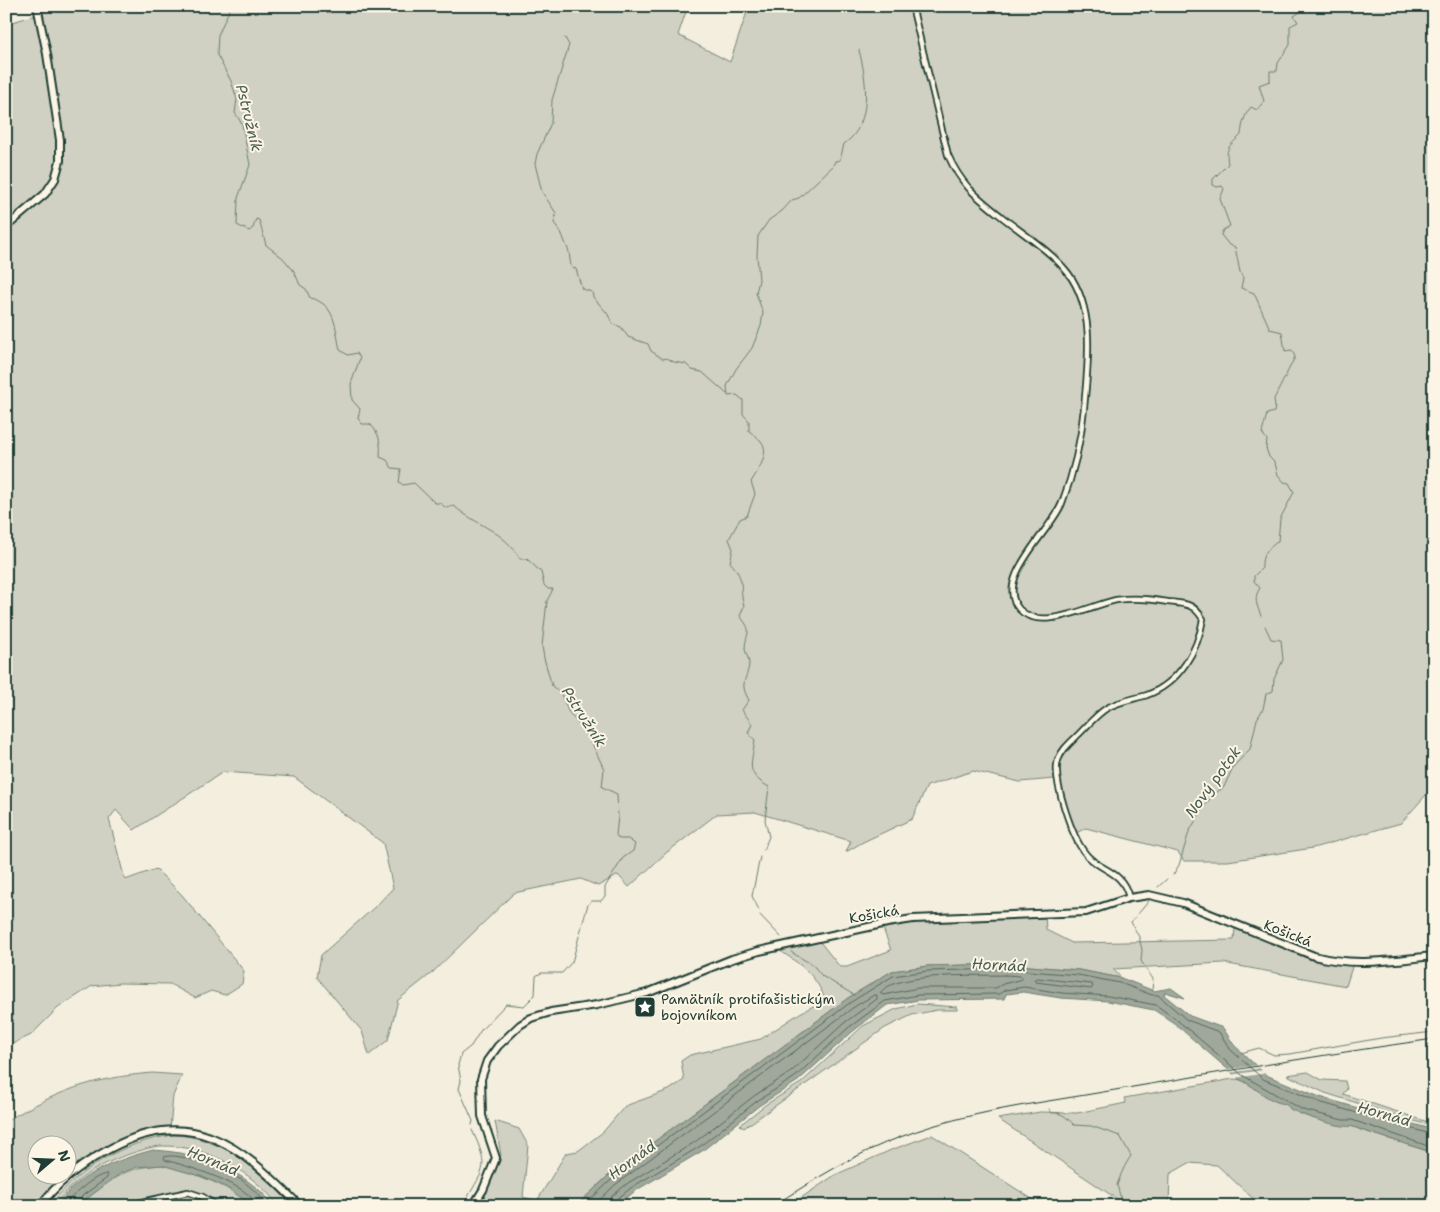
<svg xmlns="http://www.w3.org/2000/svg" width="1440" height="1212" viewBox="0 0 1440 1212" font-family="'Shantell Sans',sans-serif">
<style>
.green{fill:#d0d1c2;stroke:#78877b;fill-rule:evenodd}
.water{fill:#a0a89b;stroke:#6c7d72}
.pier{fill:#f3eede}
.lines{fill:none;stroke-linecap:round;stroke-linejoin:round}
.shore{stroke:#53685d;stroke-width:1}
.stream{stroke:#6c7d72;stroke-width:1}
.street-casing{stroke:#1f3d34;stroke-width:8}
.secondary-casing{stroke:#1f3d34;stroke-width:10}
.street{stroke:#fcf5e5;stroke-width:4.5}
.secondary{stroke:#fcf5e5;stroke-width:6}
.rail{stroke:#1f3d34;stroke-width:1}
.labels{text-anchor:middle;stroke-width:4;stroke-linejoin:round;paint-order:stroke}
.street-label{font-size:14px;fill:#1f3d34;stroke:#fcf5e5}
.poi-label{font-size:14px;fill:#1f3d34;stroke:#fcf5e5;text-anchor:start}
.water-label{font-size:15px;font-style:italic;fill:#465d53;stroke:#fcf5e5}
</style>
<rect width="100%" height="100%" fill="#f3eede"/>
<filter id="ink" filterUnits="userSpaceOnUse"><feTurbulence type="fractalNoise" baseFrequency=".02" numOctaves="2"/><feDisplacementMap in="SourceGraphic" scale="10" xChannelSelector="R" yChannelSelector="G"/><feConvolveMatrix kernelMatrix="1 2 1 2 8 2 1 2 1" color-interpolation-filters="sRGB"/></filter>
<g filter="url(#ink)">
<!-- green -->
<g class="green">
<polygon points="37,6 688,6 678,35 730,62 749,6 1434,6 1434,786 1401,823 1313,848 1228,861 1184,861 1178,852 1086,828 1076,833 1054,779 1020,782 973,771 927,786 912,819 863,842 846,852 851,841 755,812 717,814 666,853 629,887 618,875 598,886 581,879 514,893 433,972 398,1000 388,1040 369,1055 362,1031 317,977 321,955 378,904 393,888 383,843 294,777 223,772 134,830 116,810 109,819 125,880 156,869 182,895 244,971 242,984 225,995 211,991 195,998 170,984 120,983 92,986 58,1008 31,1035 6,1047 6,24 39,14"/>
<path d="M 1045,914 L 1046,930 L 1072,943 L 1234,940 L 1235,927 L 1275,942 L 1340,961 L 1349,960 L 1352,967 L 1346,986 L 1223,963 L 1113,969 L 1121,978 L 1079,970 L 1005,964 L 928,966 L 892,971 L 848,998 L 608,1176 L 576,1206 L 474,1206 L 492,1176 L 501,1155 L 495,1121 L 519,1129 L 528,1145 L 523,1197 L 537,1201 L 566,1153 L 578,1151 L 603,1132 L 625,1106 L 669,1090 L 684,1080 L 681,1061 L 690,1055 L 761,1039 L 800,1013 L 825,1000 C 817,974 796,961 774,947 L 816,937 L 840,967 L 847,967 L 891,950 L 881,923 Z"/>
<polygon points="917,1004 957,1007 957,1010 937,1010 912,1015 885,1028 744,1128 740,1125 765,1105 801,1083 863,1026 896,1009"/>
<polygon points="1308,1072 1322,1080 1345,1081 1347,1089 1343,1094 1434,1124 1434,1127 1325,1093 1287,1075"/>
<path d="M 152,1073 L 182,1075 L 173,1096 L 170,1129 L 153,1132 L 84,1164 L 40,1206 L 6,1206 L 6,1121 C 58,1091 91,1078 152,1073 ZM 38,1144 L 68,1144 L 68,1174 L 38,1174 Z"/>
<path d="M 1233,1079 C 1247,1079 1255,1089 1267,1096 C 1272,1100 1279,1101 1285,1104 C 1290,1106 1295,1112 1301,1114 C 1320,1123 1343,1121 1361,1130 L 1434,1153 L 1434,1206 L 1261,1206 L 1217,1165 L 1189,1163 L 1170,1174 L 1169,1206 L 1121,1206 L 1120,1201 L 998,1119 L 1040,1112 L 1077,1113 L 1126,1103 L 1124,1098 Z"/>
<path d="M 173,1135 C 215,1135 268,1170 290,1206 L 279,1206 C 251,1171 207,1145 161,1146 C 154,1146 146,1149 139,1151 C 105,1161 76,1177 54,1206 L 49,1206 C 80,1167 124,1142 173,1135 Z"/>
<polygon points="932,1135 1043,1206 789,1206 835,1175 891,1150"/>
<path d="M 162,1165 C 195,1173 226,1184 253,1206 L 82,1206 L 85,1200 C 116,1177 123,1168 162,1165 Z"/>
</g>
<!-- water -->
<g class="water">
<path d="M 1005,964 L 1079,970 L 1121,978 L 1154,991 L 1171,988 L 1185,998 L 1165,992 L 1164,995 L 1190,1016 L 1223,1028 L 1234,1045 L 1266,1075 L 1320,1097 L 1434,1130 L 1434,1153 L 1361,1130 C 1351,1125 1352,1127 1343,1126 C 1328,1124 1304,1116 1290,1109 C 1287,1103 1283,1104 1277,1102 C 1263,1097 1253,1085 1239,1079 L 1174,1023 L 1154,1010 L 1108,1001 L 1061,998 L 1023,992 L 1006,994 L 1004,999 L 919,1000 L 887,1005 L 852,1032 L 798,1081 L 760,1105 L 702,1151 L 635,1191 L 617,1206 L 576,1206 L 608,1176 L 848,998 L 892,971 L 928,966 Z"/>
<path d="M 153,1150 C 203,1153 241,1169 276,1206 L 253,1206 L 226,1187 L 200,1176 L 162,1165 L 137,1167 L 121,1173 L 85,1200 L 82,1206 L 57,1206 C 77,1174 119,1159 153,1150 Z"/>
</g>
<!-- pier -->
<g class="pier">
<polygon points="1258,1065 1261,1068 1229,1073 1225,1070"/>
<polygon points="1264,1070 1267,1073 1235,1078 1230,1075"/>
</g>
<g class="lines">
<!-- shore -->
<g class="shore">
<path d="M 1005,975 L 1020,976 L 1022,979 L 1003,984 L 996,988 L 918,988 L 883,995 L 880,993 C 894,972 979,976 1005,975 Z"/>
<polygon points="1037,978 1092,984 1093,987 1091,989 1036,982 1034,980"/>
<path d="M 63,1206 C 72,1196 94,1175 107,1174 L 107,1178 L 82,1196 L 78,1206"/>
<path d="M 256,1206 C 253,1185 184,1165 165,1160 L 164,1157 C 179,1151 229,1172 243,1181 C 252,1188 261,1197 269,1206"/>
<polyline points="584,1206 611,1180 851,1002 893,976 928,971 1005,969 1078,975 1120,983 1152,995 1158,995 1187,1020 1219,1032 1230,1049 1263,1079 1319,1102 1434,1135"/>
<polyline points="593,1206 615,1185 854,1007 874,995 877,995 877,999 844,1023 791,1072 754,1096 695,1142 628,1183 612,1196 608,1206"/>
<polyline points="615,1206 616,1200 632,1187 699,1147 757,1101 795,1077 848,1028 885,1001 918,995 999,994 1005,990 1024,987 1062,993 1108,996 1156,1005 1177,1020 1242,1075 1303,1110 1343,1120 1352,1120 1434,1148"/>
</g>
<!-- stream -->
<g class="stream">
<path d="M 231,6 L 218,35 L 217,55 L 231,81 L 237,99 L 235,113 L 242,124 L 250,165 L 238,198 L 237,225 L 249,231 L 253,228 L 256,219 L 259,220 L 266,245 L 283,258 L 294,271 L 300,285 L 306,289 L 310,298 C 336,304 335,327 340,350 L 348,355 L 357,353 L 360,358 L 351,384 L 352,400 L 360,409 L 358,418 L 362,424 L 370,424 C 380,434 381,443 380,457 L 387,460 L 392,468 L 401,469 L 399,482 L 403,485 L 414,483 L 435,503 L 440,503 L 446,508 L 454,506 C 477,526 505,531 520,559 L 527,559 L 541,572 L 544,585 L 548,589 L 553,589 L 547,601 L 542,646 L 544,658 L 552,686 L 561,694 L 568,711 L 590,739 L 604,769 L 602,787 L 617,794 L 618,817 L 616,835 L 619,839 L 628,839 L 635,844 L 633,851 L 623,858 L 605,887 L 605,896 L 601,901 L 592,901 L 588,904 L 572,962 L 562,973 L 541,973 L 536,976 L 535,995 L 524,1006 L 506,1004 L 481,1030 L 471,1046 L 461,1054 L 458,1065 L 461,1081 L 459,1089 L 473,1121 L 472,1125"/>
<polyline points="565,38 569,45 552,100 551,123 537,154 535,164 542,192 556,213 554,223 561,232 569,252 571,267 576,269 582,289 592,292 593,297 607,313 613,324 621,327 628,337 648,344 651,351 663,359 667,358 674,362 686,364 692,370 702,372 727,394"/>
<path d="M 1261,616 C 1257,605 1253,598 1260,588 L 1254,581 L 1254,576 L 1262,568 C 1261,554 1267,550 1278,541 L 1280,519 L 1294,492 L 1289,483 L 1284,482 L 1278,475 L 1275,463 L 1269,457 L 1266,448 L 1267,440 L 1262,433 L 1267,414 L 1274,412 L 1275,407 L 1274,399 L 1295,357 L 1292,350 L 1285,351 L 1282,332 L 1270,329 L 1254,293 L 1241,288 L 1243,278 L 1240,272 L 1235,247 L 1229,245 L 1221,235 L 1223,230 L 1230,226 L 1220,199 L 1224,189 L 1222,186 L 1217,187 L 1213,185 L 1213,179 L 1228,164 C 1225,146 1230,146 1241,135 C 1242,125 1244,115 1251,107 L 1257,110 L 1264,101 L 1259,85 L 1270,81 L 1270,71 L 1277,71 L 1278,63 L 1290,45 L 1290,26 L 1298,22 L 1294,16 L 1300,12 L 1298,6"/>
<path d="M 763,850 L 769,837 L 765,820 L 769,787 C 744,773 752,764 755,740 L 748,733 L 752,724 L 742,710 L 749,700 C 738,682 748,680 749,663 C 749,658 745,653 745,648 C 746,631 754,633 740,616 L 744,606 C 738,584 747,582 730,562 L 733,549 L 729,539 L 740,519 L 747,516 L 755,494 L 751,482 C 757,472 771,453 761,441 C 758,438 753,434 749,431 L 749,421 L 743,414 L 743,400 L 737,395 L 728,396 L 727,386 L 736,369 L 752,348 L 761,326 L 763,313 L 756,293 L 759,280 L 757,255 L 758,236 L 769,220 L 782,211 L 792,200 L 799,198 L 833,166 L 835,161 L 840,160 L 844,144 C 873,124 867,81 859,50"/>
<polyline points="1173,875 1179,865 1189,832 1203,808 1213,795 1224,787 1233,767 1250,749 1257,719 1263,709 1266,694 1273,691 1274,679 1283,660 1281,640 1271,639 1265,626"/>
<polyline points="1158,887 1167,879"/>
<polyline points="1149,901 1131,922 1139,937 1142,950 1141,961 1153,979 1152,991"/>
<polyline points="759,910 752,896 760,857"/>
<polyline points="760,915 781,937"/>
<polyline points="791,952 813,965 822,976 854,995"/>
<polyline points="1241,1053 1259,1048 1274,1055 1290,1054 1381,1038 1434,1032"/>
<path d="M 1049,1109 L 1052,1113 C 1061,1112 1068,1118 1074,1125 L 1091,1126 L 1120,1136 L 1131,1156 C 1124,1166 1121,1174 1117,1185 L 1123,1206"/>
<path d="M 463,1206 C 482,1169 492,1172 472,1130"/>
</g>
<!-- street casing -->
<g class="street-casing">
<g id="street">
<path d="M 912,6 L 948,155 C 961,185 977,197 1002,217 C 1022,233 1052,252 1068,273 C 1096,310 1088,364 1084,408 C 1081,442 1074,472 1062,503 C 1052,530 993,579 1019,609 C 1040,633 1091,605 1116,600 C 1134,597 1151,599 1168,602 C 1186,604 1193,603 1203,619 C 1198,651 1179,683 1147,695 C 1134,699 1119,701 1107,708 C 1097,714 1088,725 1079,734 C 1071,742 1062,749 1058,760 C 1052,779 1072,837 1085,853 C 1099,872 1122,868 1129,898"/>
<polyline points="124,1206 188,1192 203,1197 217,1206"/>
</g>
</g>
<!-- secondary casing -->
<g class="secondary-casing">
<g id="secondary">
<polyline points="6,227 45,194 55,179 60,161 60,140 47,54 37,6"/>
<path d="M 40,1206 C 58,1182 79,1166 104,1152 C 190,1103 239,1144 300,1206"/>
<path d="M 473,1206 L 483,1190 L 496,1158 L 482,1116 L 481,1079 L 487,1061 L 498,1046 L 520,1025 L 531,1018 L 551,1012 L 597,1005 L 647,993 L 732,959 L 759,951 L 887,923 L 913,919 L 1086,912 L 1129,898 L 1149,895 L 1183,903 L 1314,956 C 1354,967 1393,960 1434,956"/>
</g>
</g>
<!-- street -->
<use href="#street" class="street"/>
<!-- secondary -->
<use href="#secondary" class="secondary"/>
<!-- rail -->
<path class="rail" d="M 773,1206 C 815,1179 856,1153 903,1136 C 969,1111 1040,1103 1109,1091 C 1217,1073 1325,1054 1434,1039"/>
</g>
</g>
<!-- icons -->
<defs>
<g id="sight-square" transform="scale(1.125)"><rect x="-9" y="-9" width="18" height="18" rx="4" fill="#1f3d34" stroke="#fcf5e5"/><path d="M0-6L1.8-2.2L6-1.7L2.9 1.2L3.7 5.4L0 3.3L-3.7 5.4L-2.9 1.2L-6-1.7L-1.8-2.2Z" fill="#fff"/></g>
</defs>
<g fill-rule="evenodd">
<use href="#sight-square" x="645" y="1007"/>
</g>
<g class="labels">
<!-- street labels -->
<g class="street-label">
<text transform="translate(874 914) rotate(-10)" y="5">Košická</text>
<text transform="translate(1288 933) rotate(22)" y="5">Košická</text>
</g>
<!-- poi labels -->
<g class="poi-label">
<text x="661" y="1004">Pamätník protifašistickým<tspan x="661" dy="16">bojovníkom</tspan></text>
</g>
<!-- water labels -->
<g class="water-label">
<text transform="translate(249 118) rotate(76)" y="5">Pstružník</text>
<text transform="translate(584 717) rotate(57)" y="5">Pstružník</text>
<text transform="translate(1213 782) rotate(-54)" y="5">Nový potok</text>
<text transform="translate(999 965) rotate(3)" y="5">Hornád</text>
<text transform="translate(1384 1114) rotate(16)" y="5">Hornád</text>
<text transform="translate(632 1160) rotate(-36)" y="5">Hornád</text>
<text transform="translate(213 1161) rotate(23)" y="5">Hornád</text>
</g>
</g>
<!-- margin -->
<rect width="1440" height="1212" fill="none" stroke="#fcf5e5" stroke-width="25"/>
<rect x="12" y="12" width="1415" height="1187" fill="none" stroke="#1f3d34" stroke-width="2" filter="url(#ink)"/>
<!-- north arrow -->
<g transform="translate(52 1160) rotate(71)"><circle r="24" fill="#fcf5e5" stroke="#a4ab9e"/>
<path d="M0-4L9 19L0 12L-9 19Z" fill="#1f3d34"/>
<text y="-8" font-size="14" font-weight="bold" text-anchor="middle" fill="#1f3d34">N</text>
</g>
</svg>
